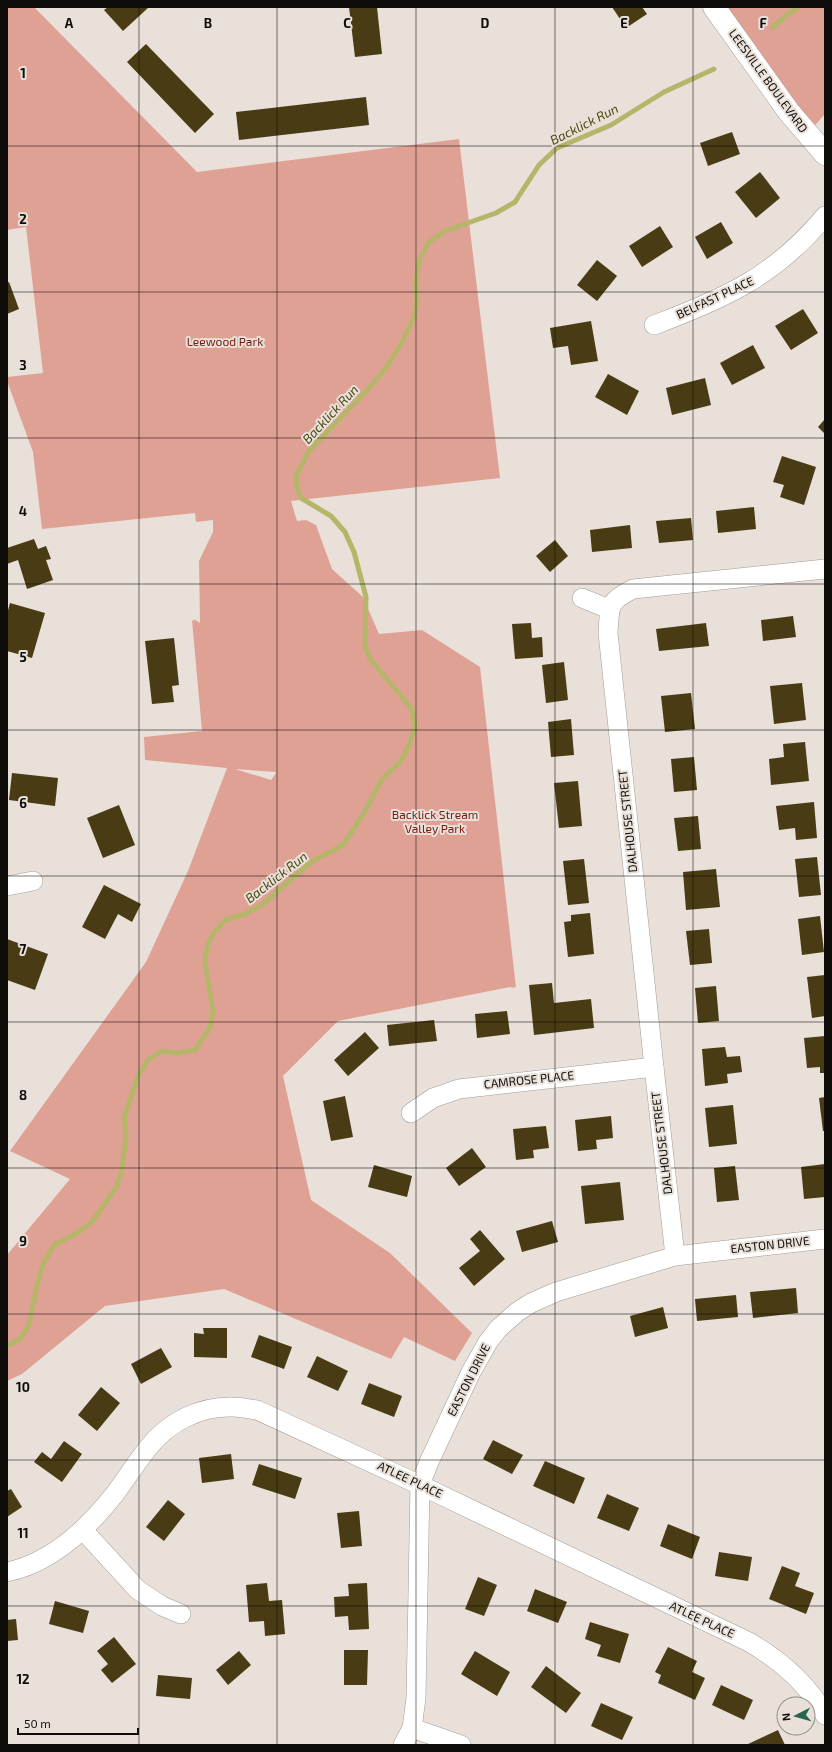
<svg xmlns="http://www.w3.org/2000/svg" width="832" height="1752" viewBox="0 0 832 1752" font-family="'Exo 2',sans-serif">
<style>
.green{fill:#e0a195;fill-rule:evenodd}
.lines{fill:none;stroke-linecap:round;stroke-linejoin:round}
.stream{stroke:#b6b66a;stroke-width:5}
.building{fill:#493b13}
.minor-casing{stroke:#a39c95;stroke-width:20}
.tertiary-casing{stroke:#a39c95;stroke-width:23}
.minor{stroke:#fff;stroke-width:19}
.tertiary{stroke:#fff;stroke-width:22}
.grid{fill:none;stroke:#0f0d0a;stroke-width:1;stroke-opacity:0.55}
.labels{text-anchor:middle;stroke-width:4;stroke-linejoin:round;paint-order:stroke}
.street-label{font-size:12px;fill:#0f0d0a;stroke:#e8e0d9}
.park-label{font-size:12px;fill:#76190f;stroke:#e8e0d9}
.water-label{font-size:13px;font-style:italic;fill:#4a490f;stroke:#e8e0d9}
.grid-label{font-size:13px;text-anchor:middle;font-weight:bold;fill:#0f0d0a;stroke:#e8e0d9;stroke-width:4;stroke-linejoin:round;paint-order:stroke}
</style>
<rect width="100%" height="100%" fill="#e8e0d9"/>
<!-- green -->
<g class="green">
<path d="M 7,7 L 34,7 L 197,172 L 459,139 L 500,478 L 291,501 L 297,521 L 306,520 L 316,525 L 332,569 L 363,597 L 379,634 L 422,630 L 480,667 L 516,988 L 515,986 L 514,988 L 510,987 L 338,1021 L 283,1076 L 311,1200 L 390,1253 L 472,1333 L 455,1361 L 404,1337 L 391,1359 L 224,1289 L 105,1306 L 22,1374 L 7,1381 L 7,1255 L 70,1179 L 10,1151 L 146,962 L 188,871 L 227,768 L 145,760 L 144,737 L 202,731 L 192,620 L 194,621 L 194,619 L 200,623 L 199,561 L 213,532 L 213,520 L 196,522 L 195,513 L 42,529 L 33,452 L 7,381 L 7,377 L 43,373 L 26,227 L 7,230 ZM 235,769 L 276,772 L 276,773 L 271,780 Z"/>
<polygon points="714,7 825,7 825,114 807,134"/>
</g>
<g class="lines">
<!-- stream -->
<g class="stream">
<polyline points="773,27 789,13 799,7"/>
<polyline points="7,1346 20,1339 29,1325 37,1285 43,1264 54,1245 77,1233 92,1222 117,1186 122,1169 126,1137 124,1118 138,1076 148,1060 162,1051 176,1053 195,1050 210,1028 213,1012 205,962 207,947 213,934 225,920 245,914 262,905 311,862 343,845 363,815 382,779 400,762 409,745 415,727 412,709 370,659 365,646 366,597 354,552 345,532 331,516 301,498 297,488 296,476 309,451 370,387 386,368 401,344 414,318 417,302 416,281 419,260 429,242 445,231 496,213 515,202 539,165 557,148 611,125 664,92 714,69"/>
</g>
</g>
<!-- building -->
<g class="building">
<polygon points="108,7 149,7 123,31 104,10"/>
<polygon points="349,7 377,7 382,54 355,57"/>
<polygon points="612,7 642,7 647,14 626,28"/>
<polygon points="146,44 214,114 195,133 127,62"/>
<polygon points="366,97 369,125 239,140 236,112"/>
<polygon points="732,132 740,154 708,166 700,143"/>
<polygon points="760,172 780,198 756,218 735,192"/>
<polygon points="721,222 733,243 707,259 695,237"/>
<polygon points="660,226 673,247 642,267 629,246"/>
<polygon points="597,260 617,276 597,301 577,285"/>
<polygon points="9,282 19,309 7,314 7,283"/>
<polygon points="803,309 818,333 791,350 775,326"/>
<polygon points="591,321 598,361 571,365 568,346 553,348 550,328"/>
<polygon points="753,345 765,368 732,385 720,363"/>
<polygon points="608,374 639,391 627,415 595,397"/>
<polygon points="705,378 711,405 672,415 666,388"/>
<polygon points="825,419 825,434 818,427"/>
<polygon points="782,456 816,467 804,505 780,497 784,485 773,482"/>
<polygon points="754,507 756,529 718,533 716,511"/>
<polygon points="691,518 693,540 659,543 656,521"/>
<polygon points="630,525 632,548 592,552 590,530"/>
<polygon points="34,539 38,549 46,546 51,559 46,560 53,580 27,589 18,560 7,564 7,548"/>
<polygon points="555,540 568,556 550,572 536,556"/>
<polygon points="10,603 45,613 32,658 7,651 7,614"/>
<polygon points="793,616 796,637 763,641 761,620"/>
<polygon points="531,623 532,638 542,637 543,657 515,659 512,624"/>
<polygon points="706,623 709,646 659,651 656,629"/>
<polygon points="174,638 179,685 172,686 174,702 152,704 145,641"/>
<polygon points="564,662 568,700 546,703 542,665"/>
<polygon points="802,683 806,720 774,724 770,686"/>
<polygon points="691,693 695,729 665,732 661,696"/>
<polygon points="571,719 574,755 551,757 548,722"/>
<polygon points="805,742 809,781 771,785 769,759 784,757 783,744"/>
<polygon points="694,757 697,790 674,792 671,759"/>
<polygon points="12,773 58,778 55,806 9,800"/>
<polygon points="578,781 582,826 559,828 554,783"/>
<polygon points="814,802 817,838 796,840 795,828 779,830 776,806"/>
<polygon points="119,805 135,845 103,858 87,818"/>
<polygon points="698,816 701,849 678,851 674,818"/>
<polygon points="817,857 821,895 799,897 795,859"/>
<polygon points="584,859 589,903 568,905 563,861"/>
<polygon points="716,869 720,907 686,910 683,872"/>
<polygon points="104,885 141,904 132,922 118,914 105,939 82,927"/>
<polygon points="590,913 594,954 568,957 564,922 571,921 571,915"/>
<polygon points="820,916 824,952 802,955 798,919"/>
<polygon points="709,929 712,963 690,965 686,931"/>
<polygon points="7,939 48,954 35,990 7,980"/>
<polygon points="825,975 825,1016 812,1018 807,977"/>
<polygon points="552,983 554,1003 591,999 594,1028 534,1035 529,985"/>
<polygon points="716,986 719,1021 698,1023 695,988"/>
<polygon points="507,1011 510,1034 477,1038 475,1014"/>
<polygon points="434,1020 437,1041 389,1046 387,1025"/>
<polygon points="365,1032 379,1048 348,1076 334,1060"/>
<polygon points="825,1036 825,1073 820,1073 820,1067 807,1068 804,1038"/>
<polygon points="725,1047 727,1057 740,1056 742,1072 727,1074 728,1083 705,1086 702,1049"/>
<polygon points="345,1096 353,1137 331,1141 323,1101"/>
<polygon points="825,1097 825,1131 823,1131 819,1098"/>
<polygon points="733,1105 737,1144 709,1147 705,1108"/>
<polygon points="611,1116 613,1138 596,1140 597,1149 578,1151 575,1120"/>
<polygon points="546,1126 549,1148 533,1150 534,1158 516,1160 513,1129"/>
<polygon points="472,1148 486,1167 459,1186 446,1168"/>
<polygon points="825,1164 825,1197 804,1199 801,1167"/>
<polygon points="374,1165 412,1176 407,1197 368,1187"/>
<polygon points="735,1166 739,1200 717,1202 714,1168"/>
<polygon points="620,1182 624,1220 585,1224 581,1186"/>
<polygon points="552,1221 558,1242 522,1252 516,1231"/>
<polygon points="480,1230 505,1259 474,1286 459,1268 480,1251 470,1239"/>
<polygon points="796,1288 798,1313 753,1318 750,1292"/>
<polygon points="736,1295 738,1317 697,1321 695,1299"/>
<polygon points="663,1307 668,1328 635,1337 630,1316"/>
<polygon points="203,1328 227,1328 227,1358 194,1357 194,1333 204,1334"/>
<polygon points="259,1335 292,1347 284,1369 251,1357"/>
<polygon points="161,1348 172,1367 141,1384 131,1364"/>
<polygon points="317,1356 348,1371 338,1391 307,1377"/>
<polygon points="369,1383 402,1396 394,1417 361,1404"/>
<polygon points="101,1387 120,1403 97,1431 78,1415"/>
<polygon points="493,1440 523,1455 512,1474 483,1459"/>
<polygon points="64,1441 82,1454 62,1482 34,1462 42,1452 51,1459"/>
<polygon points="231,1454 234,1479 202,1483 199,1458"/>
<polygon points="545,1461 585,1478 574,1504 533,1486"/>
<polygon points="259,1464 302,1478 295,1499 252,1485"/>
<polygon points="11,1489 22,1507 7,1517 7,1491"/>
<polygon points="607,1494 639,1508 629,1531 597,1518"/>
<polygon points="168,1500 185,1514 164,1541 146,1527"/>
<polygon points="359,1511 362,1546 341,1548 337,1513"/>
<polygon points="668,1524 700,1537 692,1559 660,1546"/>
<polygon points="719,1552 752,1557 748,1581 715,1576"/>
<polygon points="782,1566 800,1573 795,1586 814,1593 806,1614 769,1599"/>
<polygon points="478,1577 497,1585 484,1616 465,1609"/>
<polygon points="267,1583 269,1601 282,1600 285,1634 265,1636 264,1621 249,1622 246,1585"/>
<polygon points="367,1583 369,1629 349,1630 348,1616 335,1617 334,1597 349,1596 348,1584"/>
<polygon points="535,1589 567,1602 558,1623 527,1611"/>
<polygon points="55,1601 89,1611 83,1633 49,1624"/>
<polygon points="16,1619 18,1640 7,1641 7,1620"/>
<polygon points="590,1622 629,1634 620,1663 597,1656 601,1645 585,1639"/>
<polygon points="114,1637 136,1664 112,1683 101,1670 108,1664 97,1651"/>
<polygon points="668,1647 697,1661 692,1672 705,1678 695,1700 658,1683 661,1675 655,1672"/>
<polygon points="344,1650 368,1650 367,1685 344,1685"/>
<polygon points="239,1651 251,1665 228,1685 216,1670"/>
<polygon points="475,1651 510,1672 497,1696 461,1674"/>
<polygon points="546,1666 581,1693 566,1713 531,1687"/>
<polygon points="158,1675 192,1678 190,1699 156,1696"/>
<polygon points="721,1685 753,1700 744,1720 712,1705"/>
<polygon points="601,1703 633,1717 622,1740 591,1726"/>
<polygon points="778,1730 785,1745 746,1745"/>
</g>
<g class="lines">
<!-- minor casing -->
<g class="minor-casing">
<g id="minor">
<path d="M 654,325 C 726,298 775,276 825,216"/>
<polyline points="582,598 609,609"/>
<polyline points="7,886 33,881"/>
<polyline points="411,1113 433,1098 459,1089 654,1067"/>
<path d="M 675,1256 L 654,1067 L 608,633 C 610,606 607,602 633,589 L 825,569"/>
<polyline points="83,1530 138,1590 162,1606 181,1614"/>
<path d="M 7,1572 C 51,1563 87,1529 114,1495 C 126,1479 136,1463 148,1448 C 168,1422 200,1406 233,1407 C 241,1407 249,1409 257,1410 L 420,1485 L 749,1642 C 780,1660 807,1683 825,1715"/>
<polyline points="412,1728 461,1745"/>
<polyline points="403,1745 412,1728 416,1698 420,1485 429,1462 471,1372 488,1342 498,1329 517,1312 531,1303 556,1292 675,1256 825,1239"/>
</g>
</g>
<!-- tertiary casing -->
<g class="tertiary-casing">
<polyline id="tertiary" points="714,7 789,112 825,154"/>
</g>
<!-- minor -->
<use href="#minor" class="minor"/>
<!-- tertiary -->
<use href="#tertiary" class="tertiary"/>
</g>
<!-- grid -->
<path class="grid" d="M 139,7 L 139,1745M 277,7 L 277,1745M 416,7 L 416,1745M 555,7 L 555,1745M 693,7 L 693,1745M 7,146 L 825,146M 7,292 L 825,292M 7,438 L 825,438M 7,584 L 825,584M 7,730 L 825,730M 7,876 L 825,876M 7,1022 L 825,1022M 7,1168 L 825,1168M 7,1314 L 825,1314M 7,1460 L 825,1460M 7,1606 L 825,1606"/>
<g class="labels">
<!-- street labels -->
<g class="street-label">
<text transform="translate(768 81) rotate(54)" y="4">LEESVILLE BOULEVARD</text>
<text transform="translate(715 298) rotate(-25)" y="4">BELFAST PLACE</text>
<text transform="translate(628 821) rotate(-96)" y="4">DALHOUSE STREET</text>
<text transform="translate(529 1080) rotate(-6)" y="4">CAMROSE PLACE</text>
<text transform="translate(662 1143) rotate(-97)" y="4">DALHOUSE STREET</text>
<text transform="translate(770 1245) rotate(-6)" y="4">EASTON DRIVE</text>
<text transform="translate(469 1380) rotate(-63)" y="4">EASTON DRIVE</text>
<text transform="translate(410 1480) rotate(25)" y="4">ATLEE PLACE</text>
<text transform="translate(702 1620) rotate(25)" y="4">ATLEE PLACE</text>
</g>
<!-- park labels -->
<g class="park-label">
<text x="225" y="346">Leewood Park</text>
<text x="435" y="819">Backlick Stream<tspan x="435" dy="14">Valley Park</tspan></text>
</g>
<!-- water labels -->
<g class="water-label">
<text transform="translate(584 124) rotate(-27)" y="5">Backlick Run</text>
<text transform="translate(330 414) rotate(-47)" y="5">Backlick Run</text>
<text transform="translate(276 877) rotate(-38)" y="5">Backlick Run</text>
</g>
</g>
<g class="grid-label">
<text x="69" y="28">A</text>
<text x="208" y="28">B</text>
<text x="347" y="28">C</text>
<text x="485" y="28">D</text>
<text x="624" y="28">E</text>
<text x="763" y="28">F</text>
<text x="23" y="78">1</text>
<text x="23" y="224">2</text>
<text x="23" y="370">3</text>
<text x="23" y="516">4</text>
<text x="23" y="662">5</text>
<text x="23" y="808">6</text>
<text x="23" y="954">7</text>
<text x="23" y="1100">8</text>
<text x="23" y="1246">9</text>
<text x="23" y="1392">10</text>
<text x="23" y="1538">11</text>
<text x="23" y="1684">12</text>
</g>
<!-- border -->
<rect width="832" height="1752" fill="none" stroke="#0f0d0a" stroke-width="16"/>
<!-- north arrow -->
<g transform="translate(796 1716) rotate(264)"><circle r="19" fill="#e8e0d9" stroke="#918c86"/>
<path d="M0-3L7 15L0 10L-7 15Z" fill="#296651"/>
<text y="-6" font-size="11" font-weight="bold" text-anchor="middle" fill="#0f0d0a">N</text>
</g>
<!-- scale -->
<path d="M18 1728v6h120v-6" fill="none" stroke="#0f0d0a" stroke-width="2"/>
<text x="24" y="1728" font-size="12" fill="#0f0d0a" stroke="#e8e0d9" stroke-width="3" paint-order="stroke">50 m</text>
</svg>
